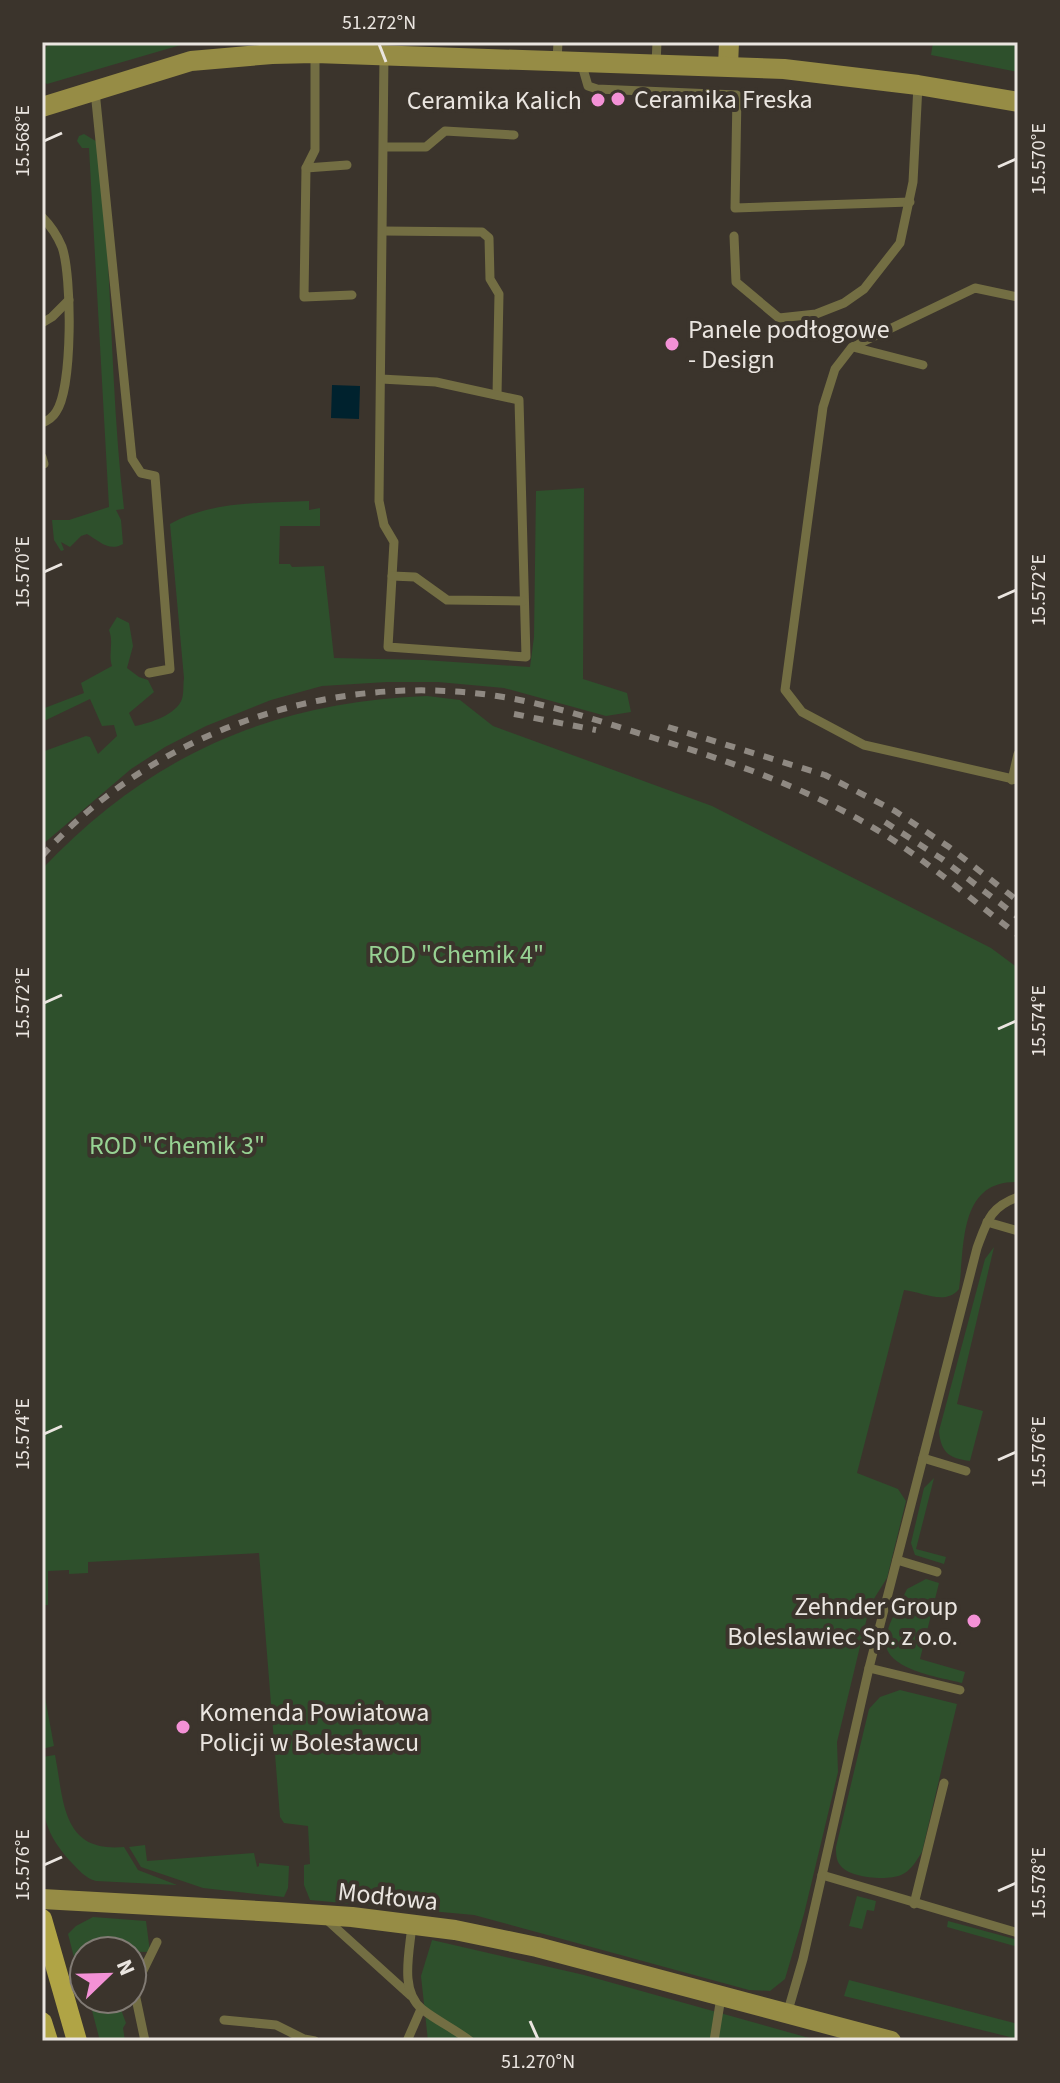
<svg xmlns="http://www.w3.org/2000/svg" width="1060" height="2083" viewBox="0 0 1060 2083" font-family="'Source Sans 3',sans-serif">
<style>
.green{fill:#2e502c}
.water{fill:#00222e}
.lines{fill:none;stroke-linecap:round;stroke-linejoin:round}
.lane{stroke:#736e43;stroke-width:9}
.secondary{stroke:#968c45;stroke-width:20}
.primary{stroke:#b0a445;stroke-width:20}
.rail{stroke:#8f8982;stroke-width:6;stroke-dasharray:10 10;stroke-linecap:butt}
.ticks{fill:none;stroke:#eae5e0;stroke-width:3}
.poi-dot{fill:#f391d6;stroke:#3b342c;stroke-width:3}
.labels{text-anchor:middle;stroke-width:8;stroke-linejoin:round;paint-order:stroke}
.poi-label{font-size:26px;fill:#eae5e0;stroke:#3b342c;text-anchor:start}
.park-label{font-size:26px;fill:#97d293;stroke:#3b342c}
.street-label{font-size:26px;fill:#eae5e0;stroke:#3b342c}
.neatline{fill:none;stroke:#eae5e0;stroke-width:3}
.ticks-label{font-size:20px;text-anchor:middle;fill:#eae5e0}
</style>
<rect width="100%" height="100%" fill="#3b342c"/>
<!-- green -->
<g class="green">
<polygon points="50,42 191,42 47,84 42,81 42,53"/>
<polygon points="933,42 1018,42 1018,72 931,55"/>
<path d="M 84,134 L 99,143 C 112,265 110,388 124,509 L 116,510 L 121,520 L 123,544 C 109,552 99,541 87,534 L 81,536 L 70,547 L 61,542 L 64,550 L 61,551 L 54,540 L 52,520 L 69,520 L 109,507 L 89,148 L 82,148 L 77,141 L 79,136 Z"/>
<path d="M 584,488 L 583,679 L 627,693 L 631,712 L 606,716 L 504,688 L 438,682 L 387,682 L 322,686 L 271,700 L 206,726 L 165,747 L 131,769 L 42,845 L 42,752 L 86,736 L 90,737 L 98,754 L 117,736 L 114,725 L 102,726 L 90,699 L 42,722 L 42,709 L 84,693 L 81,683 L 112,666 C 108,654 114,643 109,630 L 117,617 L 129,623 L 133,646 L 127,668 L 139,677 L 148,680 L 154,692 L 129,713 L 135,726 C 150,723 176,715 182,699 C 184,693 183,684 184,678 L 170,524 C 211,501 262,503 309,501 L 309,510 L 320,508 L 320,526 L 280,526 L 279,564 L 290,564 L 292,567 L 324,566 L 334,658 L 424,660 L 530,667 L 534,637 L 536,491 Z"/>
<path d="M 427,696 L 460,700 L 493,726 L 712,806 L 991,948 L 1018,968 L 1018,1182 C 958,1180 965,1246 959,1289 C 945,1306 923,1292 904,1290 L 857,1473 L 898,1489 L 906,1501 L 887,1578 L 870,1605 L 837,1742 L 838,1772 L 804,1914 L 785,1979 L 770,1991 L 749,1990 L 474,1915 L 310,1900 L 304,1885 L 304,1865 L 310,1864 L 308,1826 L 284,1823 L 280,1817 L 259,1553 L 88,1562 L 88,1573 L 69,1574 L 69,1570 L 48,1571 L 48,1605 L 42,1605 L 42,869 C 150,755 271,702 427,696 Z"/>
<path d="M 994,1247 L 957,1404 L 983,1411 L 970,1461 C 949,1458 941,1453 939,1431 L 985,1259 Z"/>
<polygon points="934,1478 916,1549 946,1557 944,1564 915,1555 911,1543 924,1488"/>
<path d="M 926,1579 L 939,1583 L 920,1659 L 965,1672 L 962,1683 C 941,1677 880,1670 886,1637 C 889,1621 900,1604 907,1589 Z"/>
<polygon points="42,1681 54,1746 42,1749"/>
<path d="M 900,1690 L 957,1704 L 922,1852 C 916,1861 911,1871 901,1875 C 887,1881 849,1878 840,1865 C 836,1860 836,1853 836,1847 L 869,1709 L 880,1697 Z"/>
<path d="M 55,1755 C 64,1800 61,1853 124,1847 L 138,1870 L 177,1885 L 96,1881 C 85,1878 79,1870 71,1862 C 38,1826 42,1804 42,1757 Z"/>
<polygon points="145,1845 147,1861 254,1853 257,1867 259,1866 259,1863 289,1866 288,1888 284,1897 203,1888 141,1867 129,1847"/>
<polygon points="857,1896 876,1901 874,1911 867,1910 862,1929 849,1926"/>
<polygon points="93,1917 146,1921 150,1952 84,1951 84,1981 80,1965 76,1965 68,1934 76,1926"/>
<polygon points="948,1921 1018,1940 1018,1947 947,1927"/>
<polygon points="432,1940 584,1975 820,2041 428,2041 421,1976"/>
<polygon points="849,1980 1018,2024 1018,2039 844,1996"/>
<polygon points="89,1999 117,1999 126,2023 123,2028 125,2041 100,2041"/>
</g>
<!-- water -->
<polygon class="water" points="332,385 360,386 359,419 331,418"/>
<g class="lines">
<!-- lane -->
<g class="lane">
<polyline points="315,54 315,150 306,168 304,297 352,295"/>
<polyline points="557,61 558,42"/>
<polyline points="581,62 588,86 597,89 737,95 735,208 910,202"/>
<polyline points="656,64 657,42"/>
<polyline points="95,91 132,459 141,473 155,476 170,669 149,673"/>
<polyline points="384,147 426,147 445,131 514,135"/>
<polyline points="306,168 347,165"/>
<path d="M 42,217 C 51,226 57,235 62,247 C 72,275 73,388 56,412 C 53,417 47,421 42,423"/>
<polyline points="383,231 482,232 489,238 490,279 499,294 497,395"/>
<polyline points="734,236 736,282 779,318 816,314 844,303 864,289 900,243 913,182 918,85"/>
<polyline points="1018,297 975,288 852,347 835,369 823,407 785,690 802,712 864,745 1018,780"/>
<polyline points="42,323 52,317 69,300"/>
<polyline points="853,347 923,365"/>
<polyline points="381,379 436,382 519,400 526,657 388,647 394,542 384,525 379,501 384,55"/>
<polyline points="42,457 44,464"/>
<polyline points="392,576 415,577 447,600 523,601"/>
<polyline points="1012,780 1018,754"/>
<polyline points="987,1222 1018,1231"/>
<polyline points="923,1458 966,1471"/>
<polyline points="897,1560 937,1572"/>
<polyline points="869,1668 960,1690"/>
<polyline points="822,1875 1018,1933"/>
<polyline points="914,1904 944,1783"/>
<polyline points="327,1920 411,1996"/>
<path d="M 412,1924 C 410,1951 399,1990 422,2009 C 437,2021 455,2029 470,2041"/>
<path d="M 787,2014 L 803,1959 L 869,1668 L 977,1248 C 987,1221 990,1207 1018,1197"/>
<polyline points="224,2020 276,2025 304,2039 315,2041"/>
<polyline points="145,2041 134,1989 157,1942"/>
<polyline points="407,2041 421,2009"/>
<polyline points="714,2041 721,1997"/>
</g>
<!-- secondary -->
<g class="secondary">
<polyline points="728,66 729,42"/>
<polyline points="42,107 191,61 272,54 315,53 784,69 918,85 1018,102"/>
<polyline points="42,1899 277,1912 352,1917 455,1930 537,1947 891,2041"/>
</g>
<!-- primary -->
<g class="primary">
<polyline points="42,1919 77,2041"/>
<polyline points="42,2022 48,2041"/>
</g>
<!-- rail -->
<g class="rail">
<polyline points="514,714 596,730"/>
<polyline points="668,727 825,775 895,811 949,847 1018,901"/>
<polyline points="885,822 942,859 1018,917"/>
<path d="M 42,856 C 155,730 331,671 497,696 C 550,704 602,722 654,738 C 732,762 813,790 882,833 C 930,863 973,901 1018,935"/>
</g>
</g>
<!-- ticks -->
<path class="ticks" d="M 379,44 L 386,62M 44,141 L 62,133M 998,167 L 1016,159M 44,572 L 62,564M 998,598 L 1016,590M 44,1003 L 62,995M 998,1029 L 1016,1021M 44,1434 L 62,1426M 998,1460 L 1016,1452M 44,1865 L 62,1857M 998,1891 L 1016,1883M 530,2021 L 538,2039"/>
<!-- markers -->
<g class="poi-dot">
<circle cx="618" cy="99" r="8"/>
<circle cx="598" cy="100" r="8"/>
<circle cx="672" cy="344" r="8"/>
<circle cx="974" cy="1621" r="8"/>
<circle cx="183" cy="1727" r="8"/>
</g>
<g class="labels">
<!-- poi labels -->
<g class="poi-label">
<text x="634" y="108">Ceramika Freska</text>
<text x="582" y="109" text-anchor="end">Ceramika Kalich</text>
<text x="688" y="338">Panele podłogowe<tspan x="688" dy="30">- Design</tspan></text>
<text x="958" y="1615" text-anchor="end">Zehnder Group<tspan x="958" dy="30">Boleslawiec Sp. z o.o.</tspan></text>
<text x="199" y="1721">Komenda Powiatowa<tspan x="199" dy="30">Policji w Bolesławcu</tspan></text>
</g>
<!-- park labels -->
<g class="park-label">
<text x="456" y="963">ROD "Chemik 4"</text>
<text x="177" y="1154">ROD "Chemik 3"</text>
</g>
<!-- street labels -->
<g class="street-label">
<text transform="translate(388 1896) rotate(6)" y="9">Modłowa</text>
</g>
</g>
<!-- border -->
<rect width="1060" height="2083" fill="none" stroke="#3b342c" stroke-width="88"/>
<!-- north arrow -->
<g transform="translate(108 1975) rotate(67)"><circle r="38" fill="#3b342c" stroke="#817b74" stroke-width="2"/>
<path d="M0-6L14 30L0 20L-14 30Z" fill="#f391d6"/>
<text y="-12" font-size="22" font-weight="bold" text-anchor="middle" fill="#eae5e0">N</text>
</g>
<rect x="44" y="44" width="972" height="1995" class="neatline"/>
<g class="ticks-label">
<text x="379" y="29">51.272°N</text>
<text transform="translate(22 141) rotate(-90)" y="7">15.568°E</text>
<text transform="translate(1038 159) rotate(-90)" y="7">15.570°E</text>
<text transform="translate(22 572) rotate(-90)" y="7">15.570°E</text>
<text transform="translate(1038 590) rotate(-90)" y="7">15.572°E</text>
<text transform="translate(22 1003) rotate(-90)" y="7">15.572°E</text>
<text transform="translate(1038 1021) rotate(-90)" y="7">15.574°E</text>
<text transform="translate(22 1434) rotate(-90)" y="7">15.574°E</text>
<text transform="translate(1038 1452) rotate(-90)" y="7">15.576°E</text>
<text transform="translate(22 1865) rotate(-90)" y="7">15.576°E</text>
<text transform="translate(1038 1883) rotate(-90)" y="7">15.578°E</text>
<text x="538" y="2068">51.270°N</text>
</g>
</svg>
